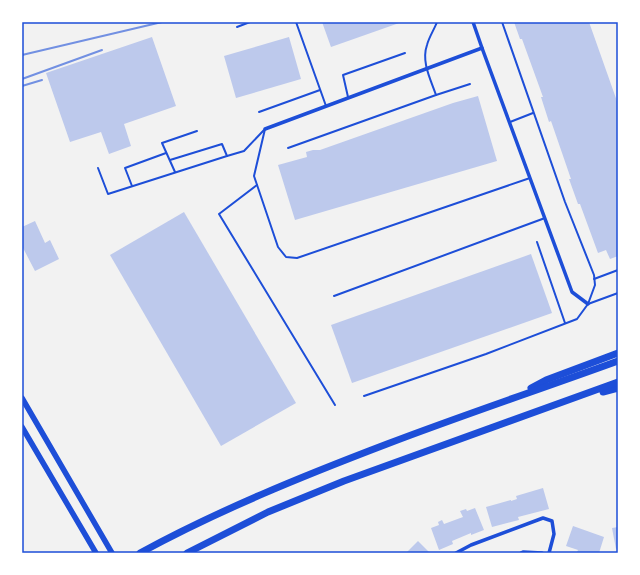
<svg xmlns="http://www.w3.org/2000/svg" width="640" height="575" viewBox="0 0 640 575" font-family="Raleway,sans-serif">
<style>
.building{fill:#bdc9ec}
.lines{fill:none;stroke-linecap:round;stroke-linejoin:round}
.service{stroke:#1d4ed8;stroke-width:2}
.minor{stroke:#1d4ed8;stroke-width:3.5}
.primary{stroke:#1d4ed8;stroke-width:5.5}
.motorway{stroke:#1d4ed8;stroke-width:7}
.rail{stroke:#7290e2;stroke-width:2}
.neatline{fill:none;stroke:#1d4ed8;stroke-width:1.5}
</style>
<rect width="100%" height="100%" fill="#f2f2f2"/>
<!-- building -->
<g class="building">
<polygon points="322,22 402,22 331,47"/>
<polygon points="514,22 589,22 618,104 618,256 610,259 606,250 598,253 580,204 578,204 569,179 571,179 551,121 549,122 541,97 543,97 522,39 520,39"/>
<polygon points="152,37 176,106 124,124 131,146 109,154 101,132 70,142 46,73"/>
<polygon points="289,37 301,79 236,98 224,56"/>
<polygon points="478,96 497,161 295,220 278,165 307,157 306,152 313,150 320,150 453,103"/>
<polygon points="184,212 296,403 221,446 110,255"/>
<polygon points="35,221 45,243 50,240 59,259 35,271 22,246 22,227"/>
<polygon points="531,254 552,313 352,383 331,325"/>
<polygon points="543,488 549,509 518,517 519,520 492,527 486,507 511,500 511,501 517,499 516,496"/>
<polygon points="475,508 484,530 471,535 471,533 452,541 453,544 439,550 431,528 439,525 438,522 442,520 444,524 463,517 460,511 466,509 467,511"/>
<polygon points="573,526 604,537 599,553 579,553 577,552 578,550 566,546"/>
<polygon points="618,527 618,548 616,549 612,528"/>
<polygon points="418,541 430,553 406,553"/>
</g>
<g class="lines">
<!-- service -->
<g class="service">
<polyline points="296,22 326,106"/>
<polyline points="237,27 250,22"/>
<polyline points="436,95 470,84"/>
<polyline points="348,97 343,75 405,53"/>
<polyline points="259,112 320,90"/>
<polyline points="510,122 533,113"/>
<polyline points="265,129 254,176 278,247 286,257 297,258 530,178"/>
<path d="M 288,148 L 436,95 C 431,80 421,62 427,45 C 429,37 434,30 437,22"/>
<polyline points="170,160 222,144 227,156 244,151 264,130"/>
<polyline points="98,168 108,194 227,156"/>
<polyline points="175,172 162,143 197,131"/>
<polyline points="257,185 219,214 335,405"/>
<polyline points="132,186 125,168 166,153"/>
<polyline points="537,242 565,323"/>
<polyline points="594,279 618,270"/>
<polyline points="334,296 545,218"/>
<polyline points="588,304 618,293"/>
<polyline points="364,396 486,354 577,319 588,304 595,285 594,275 565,202 502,22"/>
</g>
<!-- minor -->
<g class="minor">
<polyline points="473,22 482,48 572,292 588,304"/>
<polyline points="265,129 482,48"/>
<polyline points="456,553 471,545 543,518 552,521 554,534 549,553"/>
<polyline points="521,553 523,552 542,553"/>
</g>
<!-- primary -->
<g class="primary">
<polyline points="22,398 112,553"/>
<polyline points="22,427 96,553"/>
</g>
<!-- motorway -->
<g class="motorway">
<polyline points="531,388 546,380 618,353"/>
<polyline points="603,392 618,388"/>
<path d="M 140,553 C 219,510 303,476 387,444 C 463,415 541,389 618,361"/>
<polyline points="187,553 268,512 344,481 618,382"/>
</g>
<!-- rail -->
<g class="rail">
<polyline points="22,55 162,22"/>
<polyline points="22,79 102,50"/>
<polyline points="22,86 42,80"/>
</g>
</g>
<!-- border -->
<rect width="640" height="575" fill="none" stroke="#ffffff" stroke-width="46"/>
<rect x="23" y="23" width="594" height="529" class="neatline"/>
</svg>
